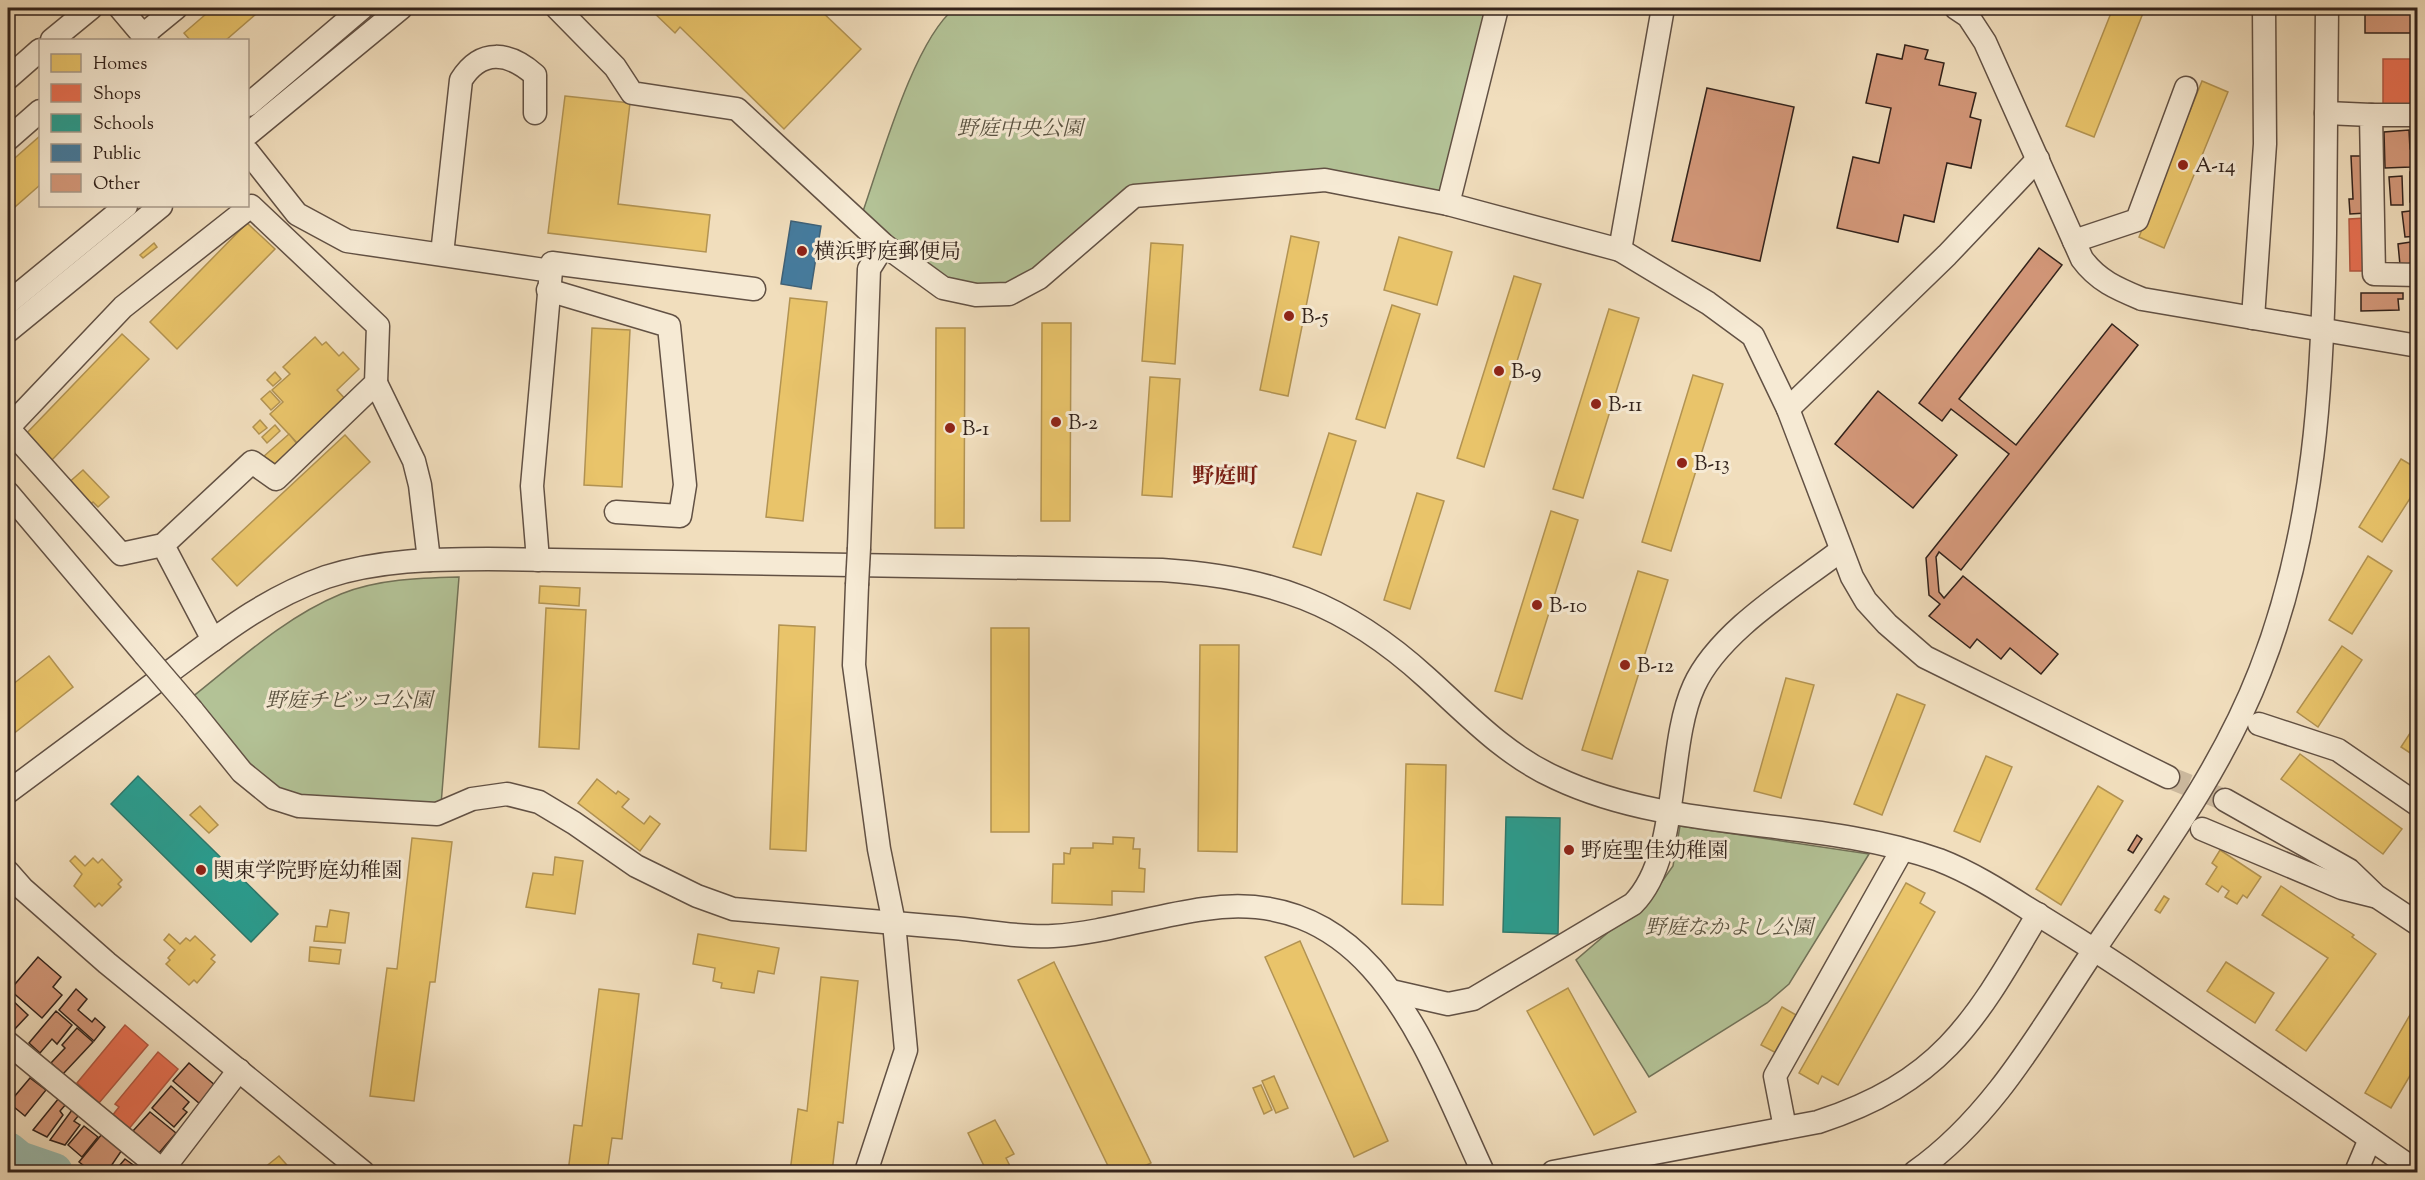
<svg xmlns="http://www.w3.org/2000/svg" width="2425" height="1180" viewBox="0 0 2425 1180" font-family="'Sorts Mill Goudy','Noto Serif JP',serif">
<style>
.green{fill:#b3c296;stroke:#727258;stroke-width:1.5}
.homes{fill:#e9c46a;stroke:#b29352;stroke-width:1.5}
.shops{fill:#e76f51;stroke:#b15841;stroke-width:1.5}
.schools{fill:#2a9d8f;stroke:#2c786c;stroke-width:1.5}
.public{fill:#457b9d;stroke:#3f6076;stroke-width:1.5}
.lines{fill:none;stroke-linecap:round;stroke-linejoin:round}
.river{stroke:#9bbcaf;stroke-width:38}
.building{fill:#d4987a;stroke:#32221b;stroke-width:1.5}
.minor-tunnel{stroke:#cbb89d;stroke-width:22;stroke-dasharray:22 11;stroke-linecap:butt}
.minor-casing{stroke:#625144;stroke-width:25}
.minor{stroke:#f6ead4;stroke-width:22}
.minor-bridge-casing{stroke:#625144;stroke-width:25;stroke-linecap:butt}
.minor-bridge{stroke:#f6ead4;stroke-width:22}
.poi-dot{fill:#8f2418;stroke:#f6ead4;stroke-width:2}
.labels{text-anchor:middle;stroke-width:6;stroke-linejoin:round;paint-order:stroke}
.park-label{font-size:21px;font-style:italic;fill:#595240;stroke:#f6ead4}
.poi-label{font-size:21px;fill:#32221b;stroke:#f6ead4;text-anchor:start}
.neighbourhood-label{font-size:22px;font-weight:bold;fill:#7a1f14;stroke:#f6ead4}
</style>
<rect width="100%" height="100%" fill="#f1debd"/>
<filter id="stains"><feTurbulence type="fractalNoise" baseFrequency=".00333" numOctaves="4"/><feColorMatrix values="0 0 0 0 .2 0 0 0 0 .09 0 0 0 0 .02 0 0 0 .5 -.17"/></filter>
<radialGradient id="worn" r=".72"><stop offset=".6" stop-color="#630" stop-opacity="0"/><stop offset="1" stop-color="#630" stop-opacity=".3"/></radialGradient>
<!-- green -->
<g class="green">
<path d="M 955,8 L 1489,8 L 1439,193 L 1325,171 L 1131,192 L 1036,273 L 1008,286 L 956,282 L 918,265 L 861,217 C 880,164 913,41 955,8 Z"/>
<path d="M 459,577 L 441,805 L 291,794 L 254,775 L 191,698 C 239,660 285,617 341,594 C 378,579 420,578 459,577 Z"/>
<polygon points="1680,826 1869,854 1789,984 1767,1003 1649,1077 1576,960 1654,893 1673,866"/>
</g>
<!-- homes -->
<g class="homes">
<polygon points="213,8 263,8 226,40 190,40 184,33"/>
<polygon points="649,8 818,8 861,49 784,129 680,27 675,33"/>
<polygon points="2113,8 2145,8 2094,137 2066,126"/>
<polygon points="2202,81 2228,92 2164,248 2139,237"/>
<polygon points="565,96 630,103 618,204 710,215 706,252 548,233"/>
<polygon points="40,136 40,185 8,213 8,164"/>
<polygon points="247,223 275,249 177,349 150,322"/>
<polygon points="1291,236 1319,242 1288,396 1260,390"/>
<polygon points="1399,237 1452,252 1437,305 1384,290"/>
<polygon points="154,243 157,247 143,258 140,255"/>
<polygon points="1151,243 1183,245 1175,364 1142,361"/>
<polygon points="1514,276 1541,284 1484,467 1457,458"/>
<polygon points="790,298 827,302 803,521 766,517"/>
<polygon points="1392,305 1420,314 1385,428 1356,419"/>
<polygon points="1609,309 1639,318 1583,498 1553,489"/>
<polygon points="1042,323 1071,323 1070,521 1041,521"/>
<polygon points="592,328 630,330 622,487 584,485"/>
<polygon points="936,328 965,328 964,528 935,528"/>
<polygon points="122,334 149,359 51,461 24,436"/>
<polygon points="315,337 322,345 326,342 339,356 343,352 359,369 337,390 348,402 300,446 270,414 283,402 272,390 290,374 283,367"/>
<polygon points="275,372 281,379 273,386 267,380"/>
<polygon points="1693,375 1723,384 1671,551 1642,542"/>
<polygon points="1150,377 1180,379 1172,497 1142,495"/>
<polygon points="270,391 280,402 271,410 261,399"/>
<polygon points="260,420 267,428 259,434 253,427"/>
<polygon points="275,425 280,431 267,443 262,437"/>
<polygon points="1329,433 1356,441 1321,555 1293,547"/>
<polygon points="289,434 298,445 272,468 263,457"/>
<polygon points="345,435 370,462 237,586 212,559"/>
<polygon points="2401,459 2418,469 2418,486 2382,542 2359,527"/>
<polygon points="83,470 109,497 98,507 93,502 87,508 66,485"/>
<polygon points="1417,493 1444,501 1410,609 1384,600"/>
<polygon points="1551,511 1578,520 1522,699 1495,691"/>
<polygon points="2368,556 2392,571 2352,634 2329,620"/>
<polygon points="1638,571 1668,580 1612,759 1582,750"/>
<polygon points="540,586 580,588 579,606 539,603"/>
<polygon points="546,608 586,610 579,749 539,747"/>
<polygon points="779,625 815,627 806,851 770,849"/>
<rect x="991" y="628" width="38" height="204"/>
<polygon points="1200,645 1239,645 1237,852 1198,851"/>
<polygon points="2342,646 2362,660 2318,727 2297,712"/>
<polygon points="49,656 73,687 8,738 8,688"/>
<polygon points="1786,678 1814,685 1781,798 1754,791"/>
<polygon points="1897,694 1925,705 1882,815 1854,804"/>
<polygon points="2418,721 2418,758 2401,747"/>
<polygon points="2300,754 2402,829 2383,854 2281,779"/>
<polygon points="1986,756 2012,767 1980,842 1954,831"/>
<polygon points="1406,764 1446,765 1443,905 1402,904"/>
<polygon points="597,779 616,794 618,791 629,799 622,807 644,824 650,816 660,824 640,851 578,803"/>
<polygon points="2098,786 2123,801 2061,905 2036,889"/>
<polygon points="200,806 218,825 209,833 190,815"/>
<polygon points="1113,837 1134,838 1133,849 1140,849 1139,868 1145,869 1144,892 1112,891 1112,905 1052,903 1053,864 1064,864 1064,853 1070,854 1071,848 1093,848 1093,843 1113,844"/>
<polygon points="412,838 452,842 435,982 430,982 414,1101 370,1096 387,968 397,969"/>
<polygon points="2220,850 2261,877 2247,898 2243,895 2237,904 2225,897 2229,891 2222,886 2218,892 2206,884 2217,867 2212,863"/>
<polygon points="75,856 85,866 93,858 98,863 102,859 122,880 118,884 121,887 102,906 99,903 95,907 74,886 82,874 70,861"/>
<polygon points="555,857 583,861 575,914 526,907 533,873 553,875"/>
<polygon points="1906,883 1925,893 1920,903 1935,912 1838,1085 1822,1076 1818,1084 1799,1073"/>
<polygon points="2281,886 2354,935 2352,937 2376,954 2306,1051 2276,1030 2328,958 2262,915"/>
<polygon points="2164,896 2169,899 2160,913 2155,910"/>
<polygon points="330,910 349,913 345,943 314,941 316,926 327,927"/>
<polygon points="169,934 180,944 186,938 190,941 195,936 215,955 211,959 215,962 197,983 194,980 189,985 166,964 170,960 168,958 175,950 164,940"/>
<polygon points="698,934 779,948 774,974 758,971 754,993 721,988 722,983 713,981 715,968 693,964"/>
<polygon points="1300,941 1388,1141 1354,1157 1265,957"/>
<polygon points="310,947 341,950 339,964 309,961"/>
<polygon points="1054,962 1151,1163 1132,1172 1111,1172 1018,980"/>
<polygon points="2226,962 2274,993 2255,1023 2207,991"/>
<polygon points="821,977 858,981 843,1123 838,1122 832,1172 790,1172 798,1109 807,1111"/>
<polygon points="1568,988 1636,1112 1594,1135 1527,1011"/>
<polygon points="599,989 639,994 622,1139 612,1138 607,1172 568,1172 574,1125 582,1126"/>
<polygon points="2418,1001 2418,1062 2391,1108 2365,1093"/>
<polygon points="1782,1007 1798,1016 1778,1054 1761,1045"/>
<polygon points="1274,1076 1288,1108 1276,1113 1262,1081"/>
<polygon points="1261,1085 1272,1110 1264,1114 1253,1088"/>
<polygon points="995,1120 1014,1154 1006,1158 1013,1172 987,1172 968,1133"/>
<polygon points="279,1156 293,1172 259,1172"/>
</g>
<!-- shops -->
<g class="shops">
<polygon points="2383,59 2413,59 2414,106 2383,107"/>
<polygon points="2365,218 2366,271 2350,271 2349,219"/>
<polygon points="125,1025 148,1045 99,1103 77,1083"/>
<polygon points="158,1052 178,1069 128,1130 112,1116 119,1107 115,1104"/>
</g>
<!-- schools -->
<g class="schools">
<polygon points="138,776 278,914 251,942 111,804"/>
<polygon points="1506,817 1560,818 1558,934 1503,932"/>
</g>
<!-- public -->
<polygon class="public" points="791,221 821,226 811,289 781,284"/>
<g class="lines">
<!-- river -->
<polyline class="river" points="8,1151 19,1160 54,1172"/>
</g>
<!-- building -->
<g class="building">
<rect x="2365" y="8" width="51" height="25"/>
<polygon points="1905,45 1928,50 1925,59 1944,63 1939,85 1976,93 1970,117 1981,120 1971,168 1947,163 1934,222 1904,215 1898,242 1837,228 1853,157 1879,163 1891,108 1866,103 1877,54 1902,59"/>
<polygon points="1707,88 1794,107 1760,261 1672,241"/>
<polygon points="2409,130 2410,149 2413,149 2411,167 2385,168 2384,132"/>
<polygon points="2351,156 2364,156 2366,213 2350,214 2349,199 2353,199"/>
<rect x="2410" y="172" width="8" height="30"/>
<polygon points="2402,176 2403,205 2391,205 2389,177"/>
<polygon points="2418,210 2418,236 2405,237 2402,212"/>
<polygon points="2417,241 2418,262 2400,265 2398,244"/>
<polygon points="2039,248 2062,265 1959,399 2016,445 2112,324 2138,345 1961,570 1939,552 1936,557 1939,592 1944,598 1963,576 2058,654 2041,674 2010,648 2001,659 1977,639 1970,648 1929,616 1940,604 1929,595 1926,558 2009,454 1951,409 1942,421 1919,403"/>
<polygon points="2361,293 2403,293 2403,299 2398,299 2399,310 2361,311"/>
<polygon points="1878,391 1957,455 1913,508 1835,444"/>
<polygon points="2137,835 2142,839 2133,853 2128,850"/>
<polygon points="38,957 61,977 53,987 62,995 42,1018 10,990"/>
<polygon points="76,989 87,999 78,1010 92,1022 95,1018 105,1027 94,1041 59,1010"/>
<polygon points="11,999 28,1015 11,1033 8,1029 8,1003"/>
<polygon points="56,1011 72,1025 57,1044 52,1039 40,1053 29,1043"/>
<polygon points="77,1028 93,1042 63,1074 51,1063 65,1048 62,1045"/>
<polygon points="189,1063 216,1086 200,1104 173,1081"/>
<polygon points="30,1078 46,1090 25,1116 9,1103"/>
<polygon points="171,1086 189,1102 183,1109 187,1112 174,1127 152,1108"/>
<polygon points="59,1098 67,1103 60,1111 63,1115 47,1137 33,1130"/>
<polygon points="72,1110 79,1115 74,1121 80,1125 65,1145 50,1140"/>
<polygon points="150,1112 176,1133 159,1153 133,1131"/>
<polygon points="84,1126 98,1137 82,1157 68,1145"/>
<polygon points="102,1134 122,1150 107,1172 92,1172 79,1162"/>
<polygon points="125,1159 143,1172 114,1172"/>
</g>
<g class="lines">
<!-- minor-tunnel -->
<polyline class="minor-tunnel" points="2168,777 2225,800"/>
<!-- minor casing -->
<g class="minor-casing">
<g id="minor">
<polyline points="120,8 147,40"/>
<polyline points="557,8 615,67 632,93 737,109 884,245 943,288 976,295 1009,294 1039,278 1134,196 1325,180 1448,204"/>
<polyline points="1497,8 1448,204 1620,250 1708,303 1753,336 1788,409 1852,577 1866,601 1887,624 1925,657 2168,777"/>
<path d="M 1956,8 L 1968,16 L 1985,42 L 2082,259 C 2098,281 2118,289 2142,299 L 2418,346"/>
<polyline points="143,35 176,8"/>
<polyline points="52,40 91,8"/>
<polyline points="8,78 40,50"/>
<polyline points="248,105 362,8"/>
<polyline points="2326,113 2371,115 2374,274 2418,275"/>
<polyline points="2371,115 2418,115"/>
<polyline points="248,134 401,8"/>
<polyline points="8,139 40,111"/>
<polyline points="248,152 297,214 347,241 551,271 532,486 538,560"/>
<polyline points="2074,241 2137,220 2186,88"/>
<polyline points="1620,250 1663,8"/>
<path d="M 442,254 L 461,80 C 481,48 509,52 535,75 L 535,113"/>
<polyline points="551,271 552,263 754,289"/>
<polyline points="548,290 669,326 685,485 680,516 616,512"/>
<polyline points="8,303 126,206"/>
<polyline points="2253,318 2265,144 2264,8"/>
<polyline points="8,331 161,206"/>
<polyline points="376,383 414,461 420,485 429,560"/>
<polyline points="1788,409 1947,255 2038,159"/>
<polyline points="8,493 145,655"/>
<polyline points="163,545 252,462 276,479 376,383 378,326 251,206 123,307 8,428 121,554 163,545 213,640"/>
<polyline points="859,548 869,269 884,245"/>
<polyline points="857,585 854,665 879,849 894,923 906,1050 866,1172"/>
<path d="M 192,710 L 242,772 L 274,798 L 299,806 L 437,814 L 472,799 L 507,794 L 539,802 L 574,823 L 636,866 L 697,896 L 733,909 C 806,915 880,922 954,928 C 986,931 1021,938 1053,936 C 1104,933 1153,916 1204,909 C 1374,883 1426,1050 1483,1172"/>
<polyline points="2259,724 2338,750 2418,805"/>
<path d="M 8,792 C 60,753 112,715 164,676 C 217,637 263,599 326,577 C 378,560 434,559 488,559 L 1162,570 C 1271,577 1345,603 1427,678 C 1468,715 1505,755 1556,778 C 1675,834 1816,816 1939,860 C 1970,872 1999,890 2027,908 C 2068,933 2108,958 2147,985 C 2237,1047 2328,1109 2418,1172"/>
<polyline points="2225,800 2349,870 2376,896 2418,924"/>
<polyline points="2202,829 2342,888 2374,896"/>
<polyline points="8,872 23,889 107,963 363,1172"/>
<path d="M 1391,991 L 1448,1004 L 1473,999 L 1633,904 C 1681,856 1666,747 1694,686 C 1719,631 1793,587 1840,551"/>
<polyline points="8,1043 162,1170"/>
<polyline points="1785,1128 1775,1076 1902,850"/>
<polyline points="161,1172 239,1070"/>
<path d="M 1553,1172 L 1818,1122 C 1943,1081 1975,1021 2038,914"/>
<path d="M 1915,1172 C 1993,1117 2040,1031 2092,953 C 2153,862 2220,774 2260,671 C 2315,531 2323,382 2325,233 C 2326,158 2326,83 2327,8"/>
<polyline points="2356,1172 2370,1139"/>
</g>
</g>
<!-- minor -->
<use href="#minor" class="minor"/>
<!-- minor-bridge casing -->
<g class="minor-bridge-casing">
<g id="minor-bridge">
<polyline points="857,585 859,548"/>
<polyline points="145,655 192,710"/>
</g>
</g>
<!-- minor-bridge -->
<use href="#minor-bridge" class="minor-bridge"/>
</g>
<!-- markers -->
<g class="poi-dot">
<circle cx="2183" cy="165" r="6"/>
<circle cx="802" cy="251" r="6"/>
<circle cx="1289" cy="316" r="6"/>
<circle cx="1499" cy="371" r="6"/>
<circle cx="1596" cy="404" r="6"/>
<circle cx="1056" cy="422" r="6"/>
<circle cx="950" cy="428" r="6"/>
<circle cx="1682" cy="463" r="6"/>
<circle cx="1537" cy="605" r="6"/>
<circle cx="1625" cy="665" r="6"/>
<circle cx="1569" cy="850" r="6"/>
<circle cx="201" cy="870" r="6"/>
</g>
<g class="labels">
<!-- park labels -->
<g class="park-label">
<text x="1020" y="135">野庭中央公園</text>
<text x="349" y="707">野庭チビッコ公園</text>
<text x="1729" y="934">野庭なかよし公園</text>
</g>
<!-- poi labels -->
<g class="poi-label">
<text x="2195" y="172">A-14</text>
<text x="814" y="258">横浜野庭郵便局</text>
<text x="1301" y="323">B-5</text>
<text x="1511" y="378">B-9</text>
<text x="1608" y="411">B-11</text>
<text x="1068" y="429">B-2</text>
<text x="962" y="435">B-1</text>
<text x="1694" y="470">B-13</text>
<text x="1549" y="612">B-10</text>
<text x="1637" y="672">B-12</text>
<text x="1581" y="857">野庭聖佳幼稚園</text>
<text x="213" y="877">関東学院野庭幼稚園</text>
</g>
<!-- neighbourhood labels -->
<g class="neighbourhood-label">
<text x="1225" y="483">野庭町</text>
</g>
</g>
<!-- margin -->
<rect width="2425" height="1180" fill="none" stroke="#f1debd" stroke-width="30"/>
<rect x="9" y="9" width="2407" height="1162" fill="none" stroke="#32221b" stroke-width="3"/>
<rect x="15" y="15" width="2395" height="1150" fill="none" stroke="#32221b" stroke-width="1.5"/>
<!-- legend -->
<rect x="39" y="39" width="210" height="168" fill="#f6ead4" stroke="#a89a8a" stroke-width="1.5"/>
<rect x="51" y="54" width="30" height="18" fill="#e9c46a" stroke="#a89a8a" stroke-width="1.5"/>
<text x="93" y="69" font-size="18" fill="#32221b">Homes</text>
<rect x="51" y="84" width="30" height="18" fill="#e76f51" stroke="#a89a8a" stroke-width="1.5"/>
<text x="93" y="99" font-size="18" fill="#32221b">Shops</text>
<rect x="51" y="114" width="30" height="18" fill="#2a9d8f" stroke="#a89a8a" stroke-width="1.5"/>
<text x="93" y="129" font-size="18" fill="#32221b">Schools</text>
<rect x="51" y="144" width="30" height="18" fill="#457b9d" stroke="#a89a8a" stroke-width="1.5"/>
<text x="93" y="159" font-size="18" fill="#32221b">Public</text>
<rect x="51" y="174" width="30" height="18" fill="#d4987a" stroke="#a89a8a" stroke-width="1.5"/>
<text x="93" y="189" font-size="18" fill="#32221b">Other</text>
<rect width="100%" height="100%" filter="url(#stains)"/>
<rect width="100%" height="100%" fill="url(#worn)"/>
</svg>
